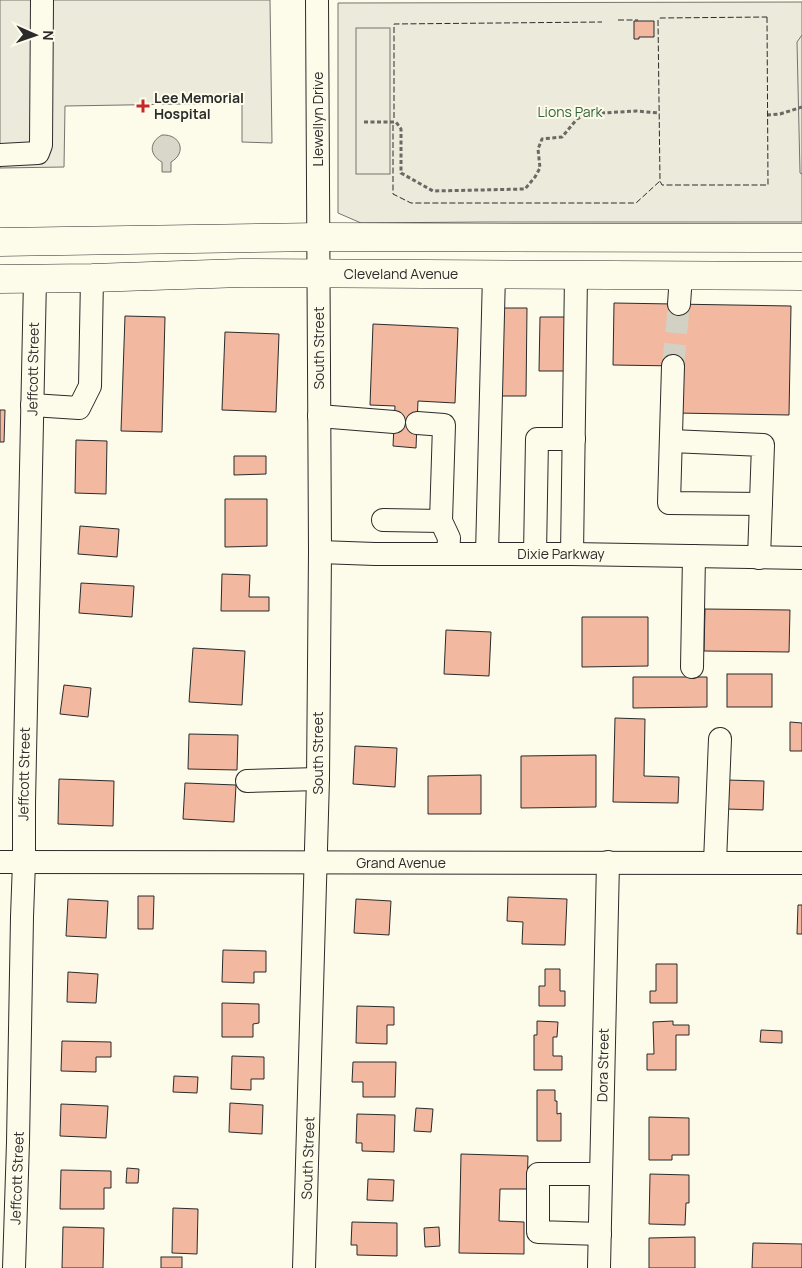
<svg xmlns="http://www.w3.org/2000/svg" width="802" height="1268" viewBox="0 0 802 1268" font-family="Manrope,sans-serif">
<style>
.green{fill:#ecebdb;stroke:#74746e}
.parking{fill:#eceadb;stroke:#74746e}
.water{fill:#d8d7c9;stroke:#74746e}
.building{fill:#f2b8a0;stroke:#2b2b2b}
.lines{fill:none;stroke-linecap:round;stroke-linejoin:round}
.minor-tunnel{stroke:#d3d1c4;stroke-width:22;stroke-dasharray:22 11;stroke-linecap:butt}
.minor-casing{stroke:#2b2b2b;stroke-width:24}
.major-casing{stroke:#2b2b2b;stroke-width:29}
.path{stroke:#6a6964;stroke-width:3;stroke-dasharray:4 2.5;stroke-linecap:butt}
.minor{stroke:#fdfbea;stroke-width:22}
.major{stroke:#fdfbea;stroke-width:28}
.fence{stroke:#2b2b2b;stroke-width:1;stroke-dasharray:6 2.5;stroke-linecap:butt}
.poi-dot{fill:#c62828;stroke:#fdfbea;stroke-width:2}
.labels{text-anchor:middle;stroke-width:4;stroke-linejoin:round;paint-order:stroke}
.poi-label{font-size:14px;font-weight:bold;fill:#2b2b2b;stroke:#fdfbea;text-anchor:start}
.park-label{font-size:14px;fill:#34623c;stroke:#fdfbea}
.street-label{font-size:14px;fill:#2b2b2b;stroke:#fdfbea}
</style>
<rect width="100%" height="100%" fill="#fdfbea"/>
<!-- green -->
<polygon class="green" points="802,2 802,222 483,222 361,223 338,213 338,3"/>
<!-- parking -->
<g class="parking">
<polygon points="0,0 270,0 272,143 242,142 242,103 65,106 64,167 0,168"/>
<rect x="356" y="28" width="34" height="146"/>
<polygon points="802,35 802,174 800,173 797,42"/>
</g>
<!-- water -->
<path class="water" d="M 162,135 C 181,134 187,153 171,162 L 171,172 L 162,172 L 162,162 C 149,155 149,142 162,135 Z"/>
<!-- building -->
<g class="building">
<polygon points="634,21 654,21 654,37 639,37 639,39 634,39"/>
<polygon points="614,303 791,306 789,415 676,413 677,366 613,365"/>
<polygon points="502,308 527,308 526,396 500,396"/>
<polygon points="125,316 165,317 162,432 121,431"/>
<polygon points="540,317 572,317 571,371 539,371"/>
<polygon points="373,324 458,328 455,403 418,401 416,448 393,446 395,406 370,405"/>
<polygon points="225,332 279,334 276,412 222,410"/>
<polygon points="0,410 5,410 4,442 0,442"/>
<polygon points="76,440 107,441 106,494 75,493"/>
<polygon points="234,456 266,456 266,474 234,475"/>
<polygon points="225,499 267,499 267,546 225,547"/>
<polygon points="80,526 119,529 117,557 78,554"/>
<polygon points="222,574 250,575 249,597 269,597 269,611 221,611"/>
<polygon points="81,583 134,586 132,617 79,613"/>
<polygon points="705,609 790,610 789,652 704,651"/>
<polygon points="582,617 648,617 648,666 582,667"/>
<polygon points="446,630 491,632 489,676 444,674"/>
<polygon points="193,648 245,651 242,705 189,702"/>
<rect x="727" y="674" width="45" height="33"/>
<polygon points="633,677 707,677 707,707 633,708"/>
<polygon points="64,685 91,688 88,717 60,714"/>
<polygon points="615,718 645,719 644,776 679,777 678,803 613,802"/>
<polygon points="790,722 802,723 802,751 790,751"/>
<polygon points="189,734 238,735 237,770 188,769"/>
<polygon points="355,746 397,748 395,787 353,784"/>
<polygon points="596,755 596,807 521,808 521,756"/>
<polygon points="481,775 481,814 428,814 428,776"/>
<polygon points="59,779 114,781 113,826 58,824"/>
<polygon points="726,780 764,781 763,810 726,809"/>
<polygon points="185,783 236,785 234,822 183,819"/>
<polygon points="138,896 154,896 153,929 138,929"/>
<polygon points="508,897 567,899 565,945 522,944 523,922 507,921"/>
<polygon points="68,899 108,901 106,938 66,936"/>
<polygon points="356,899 391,901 389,935 354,933"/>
<polygon points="798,905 802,905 802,934 797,934"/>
<polygon points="223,950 266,951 266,972 254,972 254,983 222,982"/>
<polygon points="656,964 677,964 677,1003 650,1003 650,991 656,991"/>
<polygon points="545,969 560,969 560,991 565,991 565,1006 539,1006 539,986 545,986"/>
<polygon points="68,972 98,974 96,1003 67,1002"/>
<polygon points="222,1003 259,1004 259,1023 253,1024 253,1037 222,1037"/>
<polygon points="357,1006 394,1007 394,1025 387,1025 387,1044 356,1043"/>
<polygon points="537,1021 558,1022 557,1037 553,1037 553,1056 562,1056 562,1070 534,1070 534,1035 537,1035"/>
<polygon points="673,1021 673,1025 689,1025 689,1035 676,1035 676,1070 647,1070 647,1054 654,1054 653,1022"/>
<polygon points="761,1030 782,1031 782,1043 760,1042"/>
<polygon points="62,1041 111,1042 111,1057 96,1057 96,1072 61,1071"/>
<polygon points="232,1056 264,1057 264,1079 251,1079 251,1090 231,1089"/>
<polygon points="353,1062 396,1062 395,1097 363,1097 363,1082 352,1082"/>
<polygon points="174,1076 198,1077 197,1093 173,1092"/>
<polygon points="537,1090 555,1090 555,1101 557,1101 557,1114 561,1113 561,1141 537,1141"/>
<polygon points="230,1103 263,1105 262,1134 229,1132"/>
<polygon points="61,1104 108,1106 106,1138 60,1136"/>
<polygon points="416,1108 433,1109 431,1132 414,1131"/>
<polygon points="357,1114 395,1115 394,1152 362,1151 362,1143 356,1143"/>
<polygon points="649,1117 689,1118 689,1155 672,1155 672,1160 649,1160"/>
<polygon points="461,1154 528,1156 527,1189 500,1189 499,1221 524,1222 524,1254 459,1253"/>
<polygon points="127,1168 139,1169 138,1183 126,1183"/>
<polygon points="61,1170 111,1171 111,1188 104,1188 104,1209 60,1209"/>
<polygon points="650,1174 689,1175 689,1203 686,1203 685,1225 649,1224"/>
<polygon points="368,1179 394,1180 393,1201 367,1200"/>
<polygon points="173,1208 198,1209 197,1254 172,1253"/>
<polygon points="352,1222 397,1223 397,1256 357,1255 357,1245 351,1245"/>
<polygon points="63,1227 104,1228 103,1268 62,1268"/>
<polygon points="439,1227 440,1246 425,1247 424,1228"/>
<polygon points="695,1237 695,1268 649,1268 649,1238"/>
<polygon points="753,1243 802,1244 802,1268 752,1268"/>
<rect x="161" y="1257" width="21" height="11"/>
</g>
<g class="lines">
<!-- minor-tunnel -->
<polyline class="minor-tunnel" points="673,366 679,304"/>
<!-- minor casing -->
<g class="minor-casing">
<g id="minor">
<polyline points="0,155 38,153 41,145 42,0"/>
<polyline points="679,304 681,276"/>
<polyline points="673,366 669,503 761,504"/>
<polyline points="32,405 79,408 90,386 92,278"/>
<polyline points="319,416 394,422"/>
<polyline points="417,423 444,425 441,521 449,538 448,554"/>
<polyline points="671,441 763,445 759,558"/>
<polyline points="383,520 441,521"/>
<polyline points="320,552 375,554 572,554 802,558"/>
<polyline points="487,554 494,274"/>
<polyline points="535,554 537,439 574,439"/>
<polyline points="572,554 576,276"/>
<polyline points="692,667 694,556"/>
<polyline points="247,781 318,779"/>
<polyline points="0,862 802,863"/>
<polyline points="715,862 720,739"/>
<polyline points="600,1234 538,1232 538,1174 601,1174"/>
<polyline points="14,1268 18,1142 22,917 24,862 24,802 35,279"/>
<polyline points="304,1268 318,779 320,552 317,0"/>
<polyline points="599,1268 608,862"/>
</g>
</g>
<!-- major casing -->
<g class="major-casing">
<g id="major">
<polyline points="0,242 318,237 802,238"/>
<polyline points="0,279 92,278 242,273 802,276"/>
</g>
</g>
<!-- path -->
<g class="path">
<polyline points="767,115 780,114 802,107"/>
<polyline points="364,122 396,122 401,129 401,173 433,191 525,189 535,177 540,168 538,149 542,139 562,137 577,119 586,114 636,111 659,113"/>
</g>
<!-- minor -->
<use href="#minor" class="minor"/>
<!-- major -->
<use href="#major" class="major"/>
<!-- fence -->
<g class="fence">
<polygon points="767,17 768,185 662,185 660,181 658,20 660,18"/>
<polyline points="618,20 638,20"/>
<polyline points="394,118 394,24 602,22"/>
<polyline points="393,125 393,194 411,203 636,203 660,181"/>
</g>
</g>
<!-- markers -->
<path class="poi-dot" d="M140.5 98.5h5v5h5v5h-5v5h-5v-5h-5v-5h5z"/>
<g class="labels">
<!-- poi labels -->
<g class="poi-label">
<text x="154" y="103">Lee Memorial<tspan x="154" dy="16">Hospital</tspan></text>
</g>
<!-- park labels -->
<g class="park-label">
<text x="570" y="117">Lions Park</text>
</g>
<!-- street labels -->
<g class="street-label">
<text transform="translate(318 119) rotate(-90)" y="5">Llewellyn Drive</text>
<text x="401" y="279">Cleveland Avenue</text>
<text transform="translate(319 348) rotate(-90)" y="5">South Street</text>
<text transform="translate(33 369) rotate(-89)" y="5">Jeffcott Street</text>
<text x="561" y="559">Dixie Parkway</text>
<text transform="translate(318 753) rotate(-90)" y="5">South Street</text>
<text transform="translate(24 774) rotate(-89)" y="5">Jeffcott Street</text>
<text x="401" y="868">Grand Avenue</text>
<text transform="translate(603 1065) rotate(-89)" y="5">Dora Street</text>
<text transform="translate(308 1158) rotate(-88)" y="5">South Street</text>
<text transform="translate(17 1178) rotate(-88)" y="5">Jeffcott Street</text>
</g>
</g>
<!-- north arrow -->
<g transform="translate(35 35) rotate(92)" stroke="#fdfbea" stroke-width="4" paint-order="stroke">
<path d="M0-4L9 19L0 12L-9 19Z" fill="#2b2b2b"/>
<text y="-8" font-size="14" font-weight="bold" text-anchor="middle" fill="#2b2b2b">N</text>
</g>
</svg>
